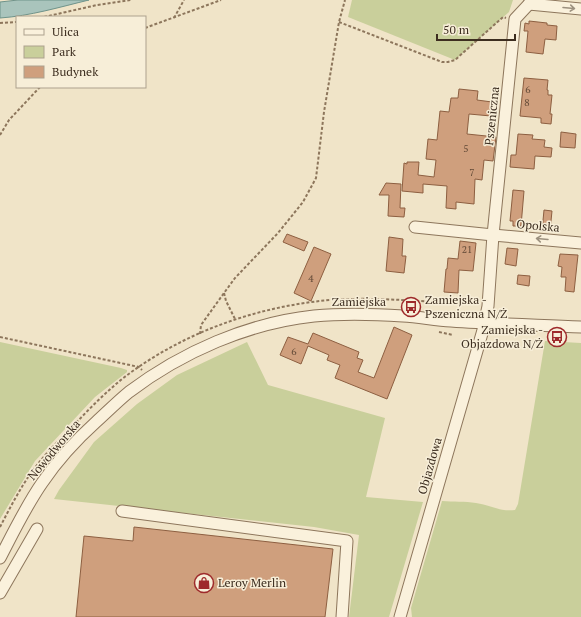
<svg xmlns="http://www.w3.org/2000/svg" width="581" height="617" viewBox="0 0 581 617" font-family="'PT Serif',serif">
<style>
.green{fill:#c9cf9b}
.water{fill:#a9c4bc;stroke:#6f938a}
.building{fill:#cf9f7d;stroke:#8d5f41}
.lines{fill:none;stroke-linecap:round;stroke-linejoin:round}
.minor-casing{stroke:#8d765c;stroke-width:13}
.path{stroke:#8d765c;stroke-width:2;stroke-dasharray:3 2;stroke-linecap:butt}
.minor{stroke:#faf1dc;stroke-width:11}
.oneway{stroke:#9c907e}
.labels{text-anchor:middle;stroke-width:3;stroke-linejoin:round;paint-order:stroke}
.number-label{font-size:10px;fill:#624a37}
.street-label{font-size:12px;fill:#3d2e20;stroke:#f7eed8}
.poi-label{font-size:12px;fill:#3d2e20;stroke:#f7eed8;text-anchor:start}
</style>
<rect width="100%" height="100%" fill="#f0e4c8"/>
<!-- green -->
<g class="green">
<polygon points="352,0 513,0 509,12 455,60 348,17"/>
<path d="M 545,341 L 581,343 L 581,617 L 412,617 L 411,608 L 442,501 C 453,502 465,501 476,503 C 490,505 500,512 515,510 L 518,504 Z"/>
<polygon points="0,342 121,368 127,370 127,372 95,397 35,461 0,519"/>
<polygon points="247,342 268,385 385,418 366,497 423,502 389,617 349,617 359,535 314,527 54,499 59,490 94,442 137,404 177,375"/>
</g>
<!-- water -->
<path class="water" d="M 18,0 L 89,0 C 60,7 30,16 0,18 L 0,2 Z"/>
<!-- building -->
<g class="building">
<polygon points="529,21 547,23 547,25 557,26 556,40 545,39 543,54 526,52 528,31 524,31 525,23 529,24"/>
<polygon points="524,78 548,80 547,90 548,90 548,95 552,95 550,114 552,114 551,124 541,123 541,118 520,116"/>
<polygon points="459,89 478,91 477,100 492,102 491,116 469,114 467,134 496,137 493,161 484,160 482,180 475,179 474,204 456,202 456,209 446,208 447,186 423,184 423,193 402,191 404,163 407,164 407,162 419,162 418,175 434,177 436,160 426,159 428,139 437,140 440,111 449,112 451,98 458,98"/>
<polygon points="561,132 576,134 575,148 560,147"/>
<polygon points="518,134 533,135 532,139 545,140 544,147 552,148 551,157 535,156 534,169 510,167 511,155 516,155"/>
<polygon points="386,183 401,184 400,208 405,208 404,217 388,216 389,195 379,195"/>
<polygon points="513,190 524,191 521,226 513,226 513,221 510,221"/>
<polygon points="544,210 552,211 550,231 542,231"/>
<polygon points="287,234 308,242 304,251 283,242"/>
<polygon points="389,237 403,239 402,256 406,256 404,273 386,271"/>
<polygon points="460,241 476,243 473,271 459,270 458,293 444,292 446,269 447,269 448,258 458,259"/>
<polygon points="314,247 331,254 311,301 294,293"/>
<polygon points="507,248 518,249 516,266 505,264"/>
<polygon points="560,254 578,255 574,292 565,291 566,277 561,277 562,267 558,266"/>
<polygon points="518,275 530,276 529,286 517,284"/>
<polygon points="394,327 412,335 387,399 335,378 340,365 327,360 329,355 308,346 301,364 280,355 288,337 308,344 313,333 359,352 357,358 363,360 358,372 374,378"/>
<polygon points="134,527 333,549 325,617 76,617 84,536 133,541"/>
</g>
<g class="lines">
<!-- minor casing -->
<g class="minor-casing">
<g id="minor">
<polyline points="529,4 581,9"/>
<polyline points="415,227 493,235 581,243"/>
<polyline points="122,511 347,541 342,617"/>
<path d="M 0,558 C 13,533 26,506 42,483 C 57,461 76,440 96,422 C 107,412 118,401 129,392 C 182,352 248,323 314,316 C 344,313 374,314 403,316 C 419,317 435,320 451,321 C 494,324 538,325 581,327"/>
<polyline points="0,593 37,529"/>
<polyline points="400,617 483,330 488,306 493,235 515,19 529,4"/>
</g>
</g>
<!-- path -->
<g class="path">
<polyline points="44,17 97,5 131,0"/>
<polyline points="174,18 184,0"/>
<polyline points="339,22 442,62 448,62 455,60 503,17 506,18"/>
<polyline points="0,23 17,22"/>
<polyline points="145,28 221,0"/>
<polyline points="0,135 9,120 40,87"/>
<polyline points="224,293 226,301 235,319"/>
<polyline points="439,332 453,335"/>
<polyline points="200,334 201,325 224,293 235,278 278,233 303,202 316,178 324,112 339,22 345,0"/>
<polyline points="0,337 139,367 142,370"/>
<path d="M 0,527 C 11,506 22,484 37,465 C 48,451 61,438 74,425 C 89,409 105,393 122,379 C 179,335 249,309 320,301 C 365,296 411,301 456,303"/>
</g>
<!-- minor -->
<use href="#minor" class="minor"/>
</g>
<!-- one-way arrows -->
<defs><path id="oneway-shaft" d="M-6 0H5M1.5-3L5.5 0L1.5 3" fill="none" stroke-width="1.6" stroke-linecap="round" stroke-linejoin="round"/></defs>
<g class="oneway">
<use href="#oneway-shaft" transform="translate(569 8) rotate(5)"/>
<use href="#oneway-shaft" transform="translate(542 239) rotate(-175)"/>
</g>
<!-- icons -->
<defs>
<g id="bus-ring" transform="scale(1)"><circle r="9.5" fill="#f7eed8" stroke="#9e2a2b" stroke-width="1.5"/><path d="M-5-6H5V4H4V6H2V4H-2V6H-4V4H-5ZM-3.5-4V0h7V-4ZM-3.5 1.2v1.5H-2V1.2ZM2 1.2v1.5H3.5V1.2Z" fill="#9e2a2b"/></g>
<g id="shop-ring" transform="scale(1)"><circle r="9.5" fill="#f7eed8" stroke="#9e2a2b" stroke-width="1.5"/><path d="M-5-2.5h2.3a2.7 3.5 0 0 1 5.4 0H5L5.5 6h-11ZM-1.5-2.5h3a1.5 2.3 0 0 0-3 0Z" fill="#9e2a2b"/></g>
</defs>
<g fill-rule="evenodd">
<use href="#bus-ring" x="411" y="307"/>
<use href="#bus-ring" x="557" y="337"/>
<use href="#shop-ring" x="204" y="583"/>
</g>
<g class="labels">
<!-- number labels -->
<g class="number-label">
<text x="528" y="93">6</text>
<text x="527" y="106">8</text>
<text x="466" y="152">5</text>
<text x="472" y="176">7</text>
<text x="467" y="253">21</text>
<text x="311" y="282">4</text>
<text x="294" y="355">6</text>
</g>
<!-- street labels -->
<g class="street-label">
<text transform="translate(492 116) rotate(-84)" y="4">Pszeniczna</text>
<text transform="translate(538 226) rotate(5)" y="4">Opolska</text>
<text x="359" y="306">Zamiejska</text>
<text transform="translate(54 450) rotate(-50)" y="4">Nowodworska</text>
<text transform="translate(430 466) rotate(-74)" y="4">Objazdowa</text>
</g>
<!-- poi labels -->
<g class="poi-label">
<text x="425" y="304">Zamiejska -<tspan x="425" dy="14">Pszeniczna N/Ż</tspan></text>
<text x="543" y="334" text-anchor="end">Zamiejska -<tspan x="543" dy="14">Objazdowa N/Ż</tspan></text>
<text x="218" y="587">Leroy Merlin</text>
</g>
</g>
<!-- legend -->
<rect x="16" y="16" width="130" height="72" fill="#f7eed8" stroke="#ada18e"/>
<rect x="24" y="29" width="20" height="6" fill="#faf1dc" stroke="#ada18e"/>
<text x="52" y="36" font-size="12" fill="#3d2e20">Ulica</text>
<rect x="24" y="46" width="20" height="12" fill="#c9cf9b" stroke="#ada18e"/>
<text x="52" y="56" font-size="12" fill="#3d2e20">Park</text>
<rect x="24" y="66" width="20" height="12" fill="#cf9f7d" stroke="#ada18e"/>
<text x="52" y="76" font-size="12" fill="#3d2e20">Budynek</text>
<!-- scale -->
<path d="M437 34v6h78v-6" fill="none" stroke="#3d2e20" stroke-width="2"/>
<text x="443" y="34" font-size="12" fill="#3d2e20" stroke="#f7eed8" stroke-width="3" paint-order="stroke">50 m</text>
</svg>
